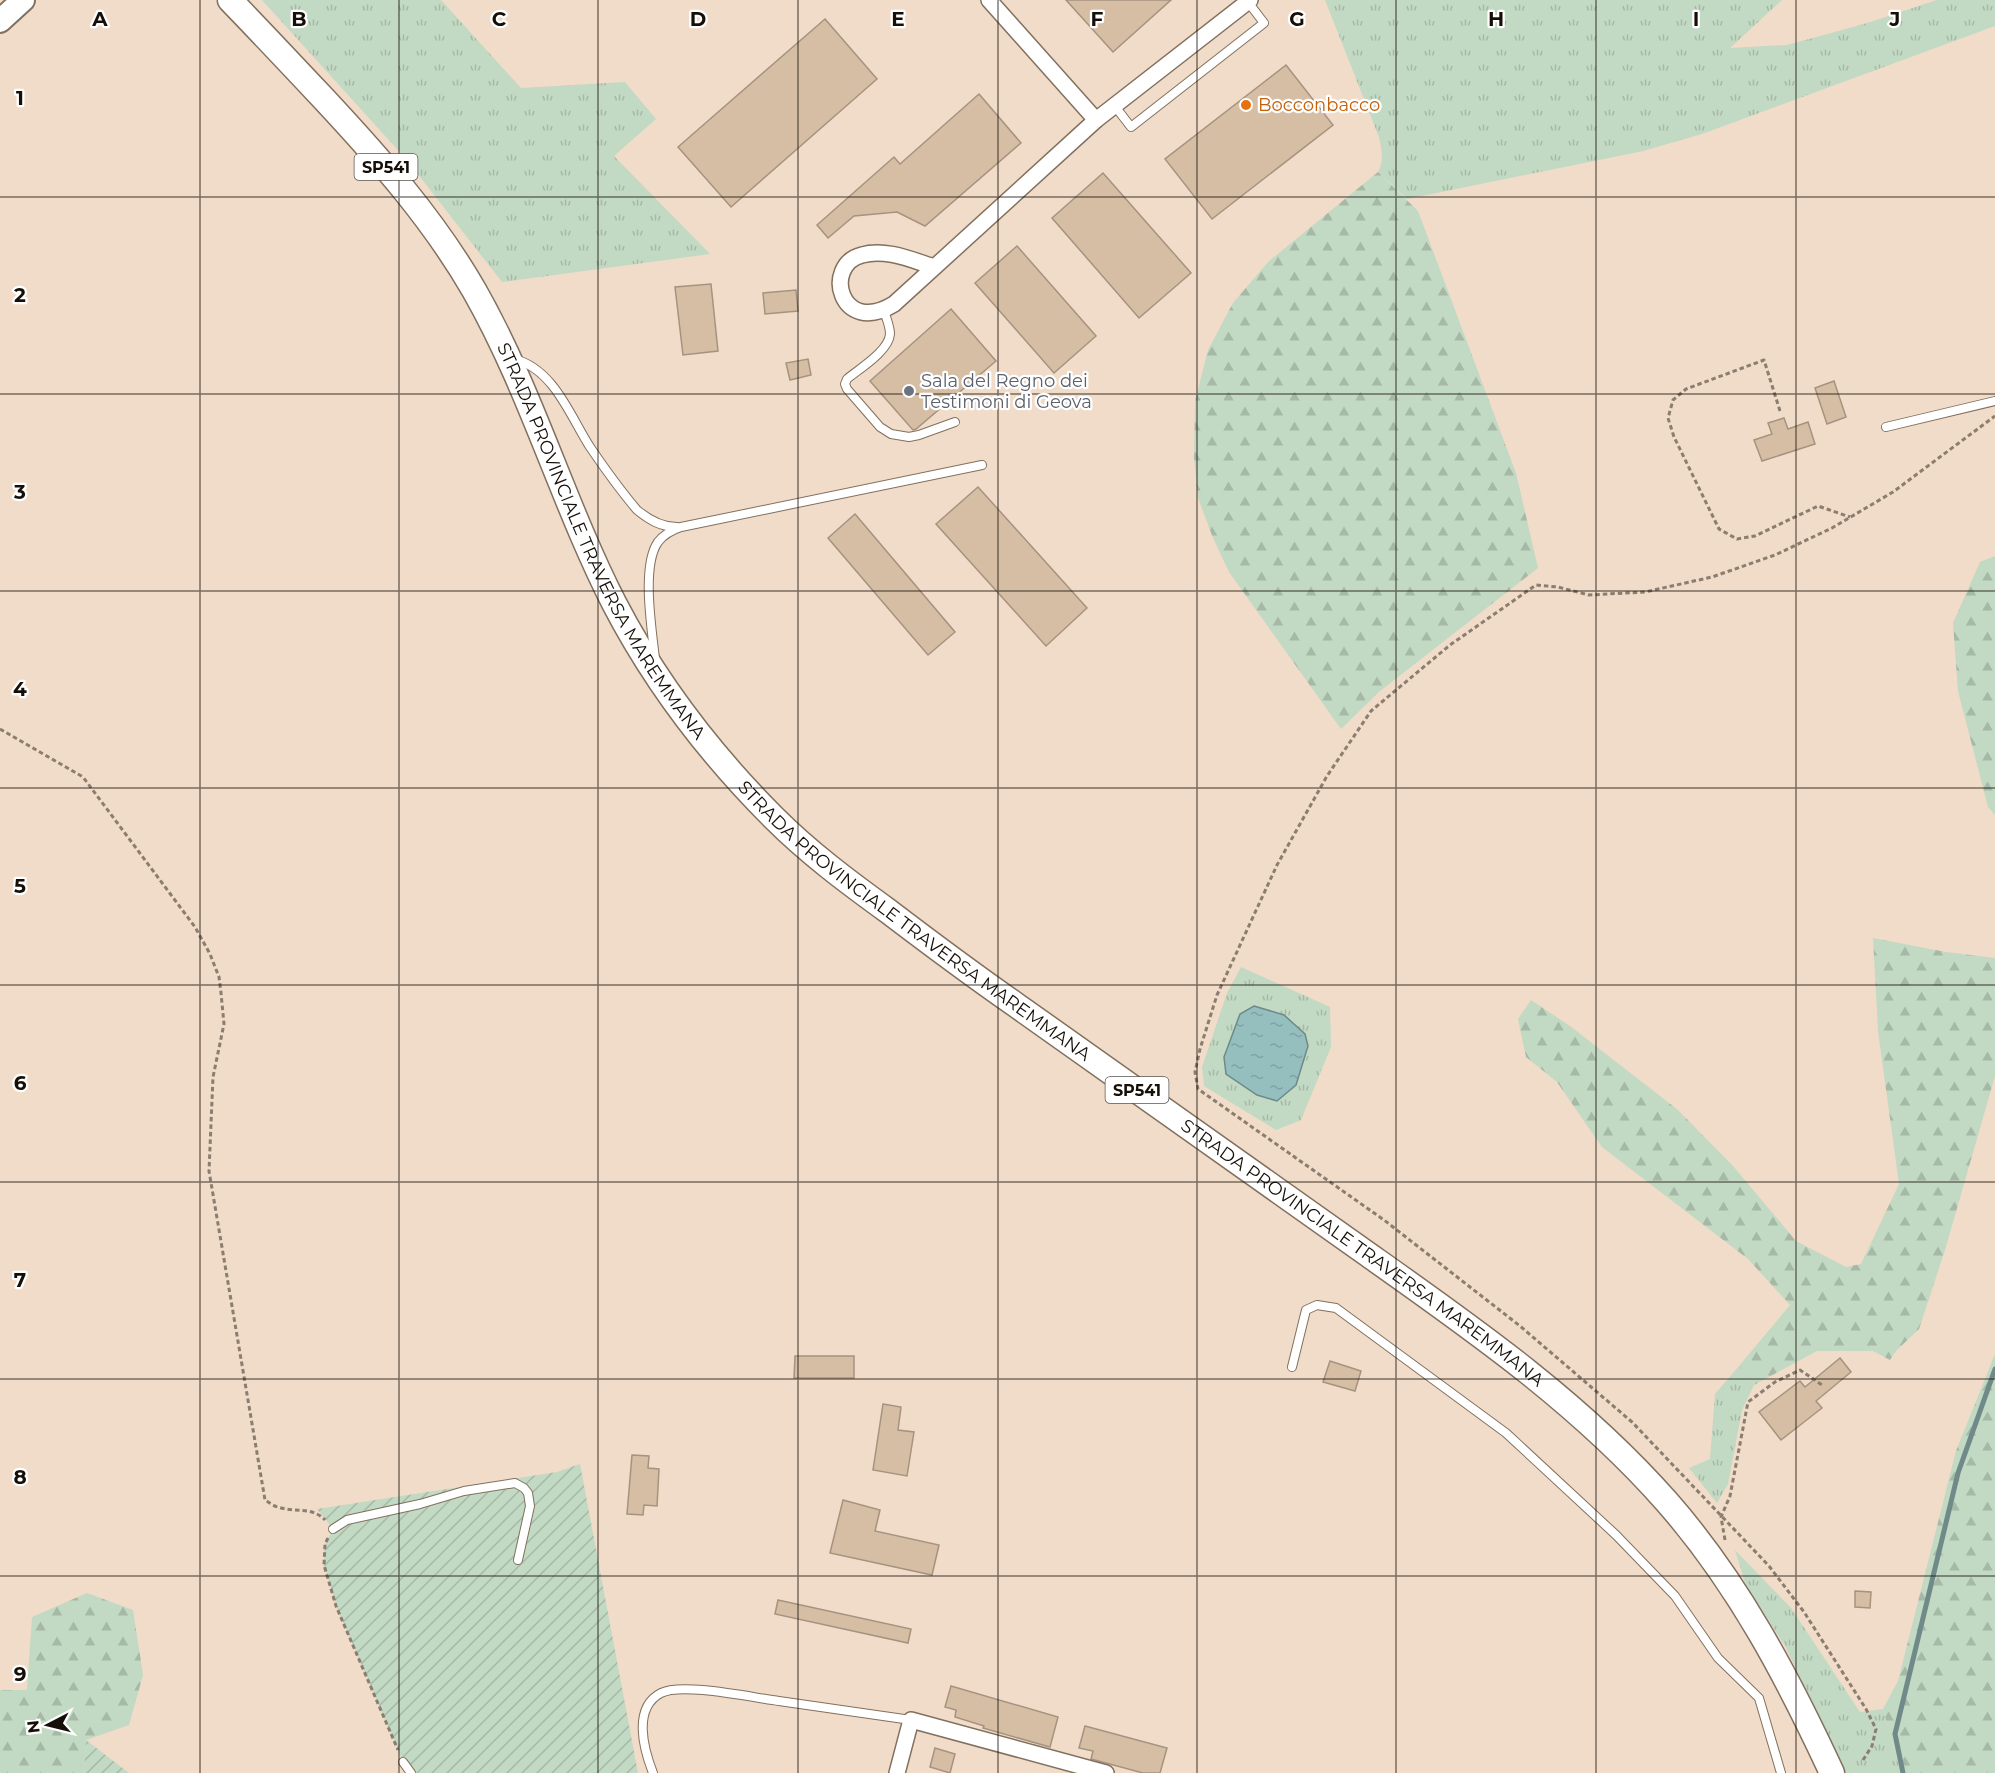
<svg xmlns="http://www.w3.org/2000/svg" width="1995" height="1773" viewBox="0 0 1995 1773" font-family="Montserrat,sans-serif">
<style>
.grass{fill:url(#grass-tufts)}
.forest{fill:url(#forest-firs)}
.garden{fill:url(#garden-furrows)}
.water{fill:url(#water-ripples);stroke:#6f8a88;stroke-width:1.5}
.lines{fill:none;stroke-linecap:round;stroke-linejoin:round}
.stream{stroke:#6f8a88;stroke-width:5}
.building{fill:#d6bea5;stroke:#a59380;stroke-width:1.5}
.lane-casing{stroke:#82705e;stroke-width:10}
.street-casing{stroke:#82705e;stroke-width:18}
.secondary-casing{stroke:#82705e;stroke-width:26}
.primary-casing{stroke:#82705e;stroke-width:27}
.path{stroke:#8b7d6f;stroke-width:3;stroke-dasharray:4.5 3;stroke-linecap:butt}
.lane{stroke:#fff;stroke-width:8}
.street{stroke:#fff;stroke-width:15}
.secondary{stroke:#fff;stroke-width:22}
.primary{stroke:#fff;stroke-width:24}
.grid{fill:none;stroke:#150f08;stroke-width:1.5;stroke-opacity:0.55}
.food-dot{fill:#e8710a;stroke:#fff;stroke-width:2}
.worship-dot{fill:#6b7280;stroke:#fff;stroke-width:2}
.labels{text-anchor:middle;stroke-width:4.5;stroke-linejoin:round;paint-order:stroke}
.shield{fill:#fff;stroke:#5b5752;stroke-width:1.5}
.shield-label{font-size:16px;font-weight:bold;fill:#150f08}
.food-label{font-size:18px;fill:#c56008;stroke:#fff;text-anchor:start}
.worship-label{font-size:18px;fill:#5b616d;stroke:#fff;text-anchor:start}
.street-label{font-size:18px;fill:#150f08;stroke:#fff}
.grid-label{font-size:20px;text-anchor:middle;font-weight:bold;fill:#150f08;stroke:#fff;stroke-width:4.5;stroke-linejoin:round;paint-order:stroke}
</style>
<defs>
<pattern id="grass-tufts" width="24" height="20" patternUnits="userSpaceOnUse" patternTransform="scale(1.5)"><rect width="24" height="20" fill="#c2d9c3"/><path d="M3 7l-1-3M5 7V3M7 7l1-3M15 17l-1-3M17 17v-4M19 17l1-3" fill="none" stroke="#a6b9a6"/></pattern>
<pattern id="forest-firs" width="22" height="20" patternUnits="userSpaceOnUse" patternTransform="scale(1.5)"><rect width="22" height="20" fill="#c2d9c3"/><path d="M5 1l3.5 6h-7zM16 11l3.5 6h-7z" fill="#a6b9a6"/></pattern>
<pattern id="garden-furrows" width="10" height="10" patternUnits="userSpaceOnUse" patternTransform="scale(1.5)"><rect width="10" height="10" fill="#c2d9c3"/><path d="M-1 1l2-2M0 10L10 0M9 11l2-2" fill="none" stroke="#a6b9a6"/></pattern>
<pattern id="water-ripples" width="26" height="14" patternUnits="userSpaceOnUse" patternTransform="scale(1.5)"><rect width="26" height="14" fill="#95bebf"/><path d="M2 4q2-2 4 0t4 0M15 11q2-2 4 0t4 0" fill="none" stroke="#80a2a3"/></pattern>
</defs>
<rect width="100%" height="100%" fill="#f0dcc8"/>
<!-- grass -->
<g class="grass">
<polygon points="262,0 441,0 521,88 625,82 656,119 614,156 710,254 502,282 406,159"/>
<path d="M 1325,0 L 1782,0 L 1730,48 L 1787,45 L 1864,24 L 1937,0 L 1995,0 L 1995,26 L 1702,134 L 1643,151 L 1407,199 L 1378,172 C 1384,161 1382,149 1379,137 Z"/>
<polygon points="1241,967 1330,1007 1331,1047 1301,1120 1276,1130 1204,1086 1202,1067 1227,993"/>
<polygon points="1739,1366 1754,1385 1742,1410 1728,1484 1717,1503 1689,1468 1710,1459 1715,1394"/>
<polygon points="1735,1550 1791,1608 1860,1712 1883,1709 1901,1773 1844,1773 1830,1740 1785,1646 1745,1583"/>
</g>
<!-- forest -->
<g class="forest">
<polygon points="1378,172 1418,211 1516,473 1538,568 1380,691 1341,729 1229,572 1213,538 1198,498 1194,458 1195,401 1208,350 1233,303 1268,262"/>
<polygon points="1995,556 1995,815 1988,807 1958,691 1953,623 1980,562"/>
<polygon points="1873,938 1946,952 1995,958 1995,1076 1945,1250 1919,1329 1896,1351 1890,1360 1873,1351 1817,1351 1754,1385 1739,1366 1790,1305 1748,1259 1602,1147 1557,1082 1526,1057 1518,1019 1531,1000 1570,1026 1678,1110 1733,1166 1796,1241 1846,1267 1861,1264 1899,1184 1878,1031"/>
<polygon points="1995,1354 1995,1773 1901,1773 1883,1709 1898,1681 1956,1451"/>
<polygon points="87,1593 133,1610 143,1675 129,1725 86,1740 84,1768 82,1773 0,1773 0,1690 27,1690 32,1617"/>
</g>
<!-- garden -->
<g class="garden">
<polygon points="580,1464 638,1773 411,1773 403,1762 336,1606 324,1565 325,1544 333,1529 317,1509 557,1472"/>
<polygon points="86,1740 129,1773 82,1773 84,1768"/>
</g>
<!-- water -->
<polygon class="water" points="1254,1006 1284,1015 1305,1034 1308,1046 1296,1085 1277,1101 1257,1095 1226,1074 1224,1057 1240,1014"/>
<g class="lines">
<!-- stream -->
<polyline class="stream" points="1903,1773 1895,1734 1958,1473 1995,1369"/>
</g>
<!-- building -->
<g class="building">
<polygon points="1066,0 1171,0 1113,52"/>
<polygon points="825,19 877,79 731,207 678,147"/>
<polygon points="1286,65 1333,125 1212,219 1165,159"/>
<polygon points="979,94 1021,143 925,226 897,212 854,216 828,238 817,225 894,157 900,164"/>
<polygon points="1103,173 1191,273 1139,318 1052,218"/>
<polygon points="1017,246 1096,336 1054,373 975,283"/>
<polygon points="711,284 718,351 683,355 675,287"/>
<polygon points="796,290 798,311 765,314 763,293"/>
<polygon points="951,309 996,361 916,429 913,430 870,381"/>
<polygon points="808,359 811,375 790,380 786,363"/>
<polygon points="1834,381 1846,417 1827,424 1815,388"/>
<polygon points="1784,418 1788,429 1808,422 1815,444 1762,461 1754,440 1772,434 1768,423"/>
<polygon points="978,487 1087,608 1046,646 936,524"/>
<polygon points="855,514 955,632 928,655 828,538"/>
<polygon points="795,1356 854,1356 854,1378 794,1378"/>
<polygon points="1840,1358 1851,1372 1816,1401 1822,1408 1781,1440 1759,1412 1800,1381 1805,1387"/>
<polygon points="1330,1361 1361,1371 1355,1391 1323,1382"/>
<polygon points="883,1404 901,1407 898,1430 914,1432 907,1476 873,1470"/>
<polygon points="632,1455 649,1456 648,1468 659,1469 657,1506 644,1505 643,1515 627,1514"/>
<polygon points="843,1500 880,1510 875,1531 939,1545 932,1575 830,1553"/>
<polygon points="1855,1591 1871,1592 1870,1608 1855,1607"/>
<polygon points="778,1600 911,1629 908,1643 775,1614"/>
<polygon points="951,1686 1058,1717 1050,1747 983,1728 984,1726 955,1717 956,1710 945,1707"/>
<polygon points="1085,1726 1167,1748 1160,1773 1143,1773 1091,1759 1093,1751 1079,1748"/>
<polygon points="935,1748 955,1754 950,1773 930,1767"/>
</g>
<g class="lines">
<!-- lane casing -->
<g class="lane-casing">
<g id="lane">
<polyline points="1114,105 1131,127 1264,23 1248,2"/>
<path d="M 884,310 C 886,318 890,326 890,334 C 889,351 859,369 847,379 L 845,384 L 847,389 L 880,427 L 891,434 L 909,437 L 919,435 L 955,422"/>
<path d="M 514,359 C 554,369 570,416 590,447 C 605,469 620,490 637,510 C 649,520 661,527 677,527"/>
<polyline points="1886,427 1995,401"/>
<path d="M 655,659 C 652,630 641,566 658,542 C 664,534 672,530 681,527 L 982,465"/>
<polyline points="1292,1367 1306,1310 1317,1305 1336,1308 1506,1433 1616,1535 1675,1596 1718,1658 1759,1698 1781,1773"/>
<polyline points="333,1529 347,1520 420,1504 464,1491 515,1483 524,1488 528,1493 530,1506 518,1560"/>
<polyline points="403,1762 411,1773"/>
<path d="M 653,1773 C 644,1750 632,1708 661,1693 C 682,1682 754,1698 779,1701 C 823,1707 867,1714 911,1720"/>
</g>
</g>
<!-- street casing -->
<g class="street-casing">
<g id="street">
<polyline points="989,0 1096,120"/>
<path d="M 934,267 C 912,260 885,248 862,255 C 822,265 840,337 894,304 L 1096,120 L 1250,0"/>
<polyline points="897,1773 911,1720 1106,1773"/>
</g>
</g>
<!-- secondary casing -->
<g class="secondary-casing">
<polyline id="secondary" points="0,21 23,0"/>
</g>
<!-- primary casing -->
<g class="primary-casing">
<g id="primary">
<path id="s1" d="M 230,0 C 261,32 292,65 323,98 C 379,158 433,219 474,290 C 531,390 562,501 614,603 C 655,682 711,755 774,818 C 809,853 848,882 888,911 C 930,943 973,975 1016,1005 C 1132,1088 1250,1170 1366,1253 C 1472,1328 1580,1403 1667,1502 C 1738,1583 1787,1676 1832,1773"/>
</g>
</g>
<!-- path -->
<g class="path">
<polyline points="1780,411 1764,360 1686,389 1673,400 1668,418 1674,437 1719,529 1737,539 1755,536 1818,506 1850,517"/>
<path d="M 0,729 L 83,777 L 195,927 L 210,954 L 219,977 L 221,993 L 224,1024 L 213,1077 L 209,1171 L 265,1500 C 269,1502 273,1506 278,1507 C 294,1513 312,1506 325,1520"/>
<polyline points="328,1538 325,1544 324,1565 336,1606 398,1750"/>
<polyline points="1725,1540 1721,1517 1730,1496 1748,1402 1775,1382 1800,1370 1822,1385"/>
<polyline points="1863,1760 1872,1746 1876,1729 1866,1709 1804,1612 1769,1566 1632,1422 1520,1326 1384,1220 1198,1089 1195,1072 1200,1049 1217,995 1277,865 1327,776 1371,711 1450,645 1536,585 1558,587 1589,595 1645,592 1712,577 1775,555 1832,528 1893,492 1995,416"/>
</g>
<!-- lane -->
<use href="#lane" class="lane"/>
<!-- street -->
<use href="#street" class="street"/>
<!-- secondary -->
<use href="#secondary" class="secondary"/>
<!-- primary -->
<use href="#primary" class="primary"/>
</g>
<!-- grid -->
<path class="grid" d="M 200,0 L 200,1773M 399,0 L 399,1773M 598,0 L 598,1773M 798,0 L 798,1773M 998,0 L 998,1773M 1197,0 L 1197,1773M 1396,0 L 1396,1773M 1596,0 L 1596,1773M 1796,0 L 1796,1773M 0,197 L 1995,197M 0,394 L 1995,394M 0,591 L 1995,591M 0,788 L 1995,788M 0,985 L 1995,985M 0,1182 L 1995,1182M 0,1379 L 1995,1379M 0,1576 L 1995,1576"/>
<!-- markers -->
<circle class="food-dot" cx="1246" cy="105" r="6"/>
<circle class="worship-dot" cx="909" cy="391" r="6"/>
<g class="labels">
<!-- shield labels -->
<g class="shield">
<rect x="354.5" y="154" width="63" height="26" rx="4.5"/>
<rect x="1105.5" y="1077" width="63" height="26" rx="4.5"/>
</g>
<g class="shield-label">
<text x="386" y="173">SP541</text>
<text x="1137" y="1096">SP541</text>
</g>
<!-- food labels -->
<g class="food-label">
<text x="1258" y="111">Bocconbacco</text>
</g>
<!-- worship labels -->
<g class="worship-label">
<text x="921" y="387">Sala del Regno dei<tspan x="921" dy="21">Testimoni di Geova</tspan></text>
</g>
<!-- street labels -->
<g class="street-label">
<text dy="6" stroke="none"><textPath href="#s1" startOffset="662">STRADA PROVINCIALE TRAVERSA MAREMMANA</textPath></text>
<text dy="6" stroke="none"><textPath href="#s1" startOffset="1166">STRADA PROVINCIALE TRAVERSA MAREMMANA</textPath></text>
<text dy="6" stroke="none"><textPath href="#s1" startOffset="1724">STRADA PROVINCIALE TRAVERSA MAREMMANA</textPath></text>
</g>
</g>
<g class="grid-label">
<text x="100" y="26">A</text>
<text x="299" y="26">B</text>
<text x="499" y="26">C</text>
<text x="698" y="26">D</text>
<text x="898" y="26">E</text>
<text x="1097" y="26">F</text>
<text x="1297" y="26">G</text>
<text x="1496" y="26">H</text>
<text x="1696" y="26">I</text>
<text x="1895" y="26">J</text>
<text x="20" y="105">1</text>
<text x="20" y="302">2</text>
<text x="20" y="499">3</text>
<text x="20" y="696">4</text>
<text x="20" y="893">5</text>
<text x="20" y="1090">6</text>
<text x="20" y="1287">7</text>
<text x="20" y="1484">8</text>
<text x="20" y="1681">9</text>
</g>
<!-- north arrow -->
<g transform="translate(48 1725) rotate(263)" stroke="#ffffff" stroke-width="4.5" paint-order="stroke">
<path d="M0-4.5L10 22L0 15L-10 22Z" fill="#150f08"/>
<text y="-9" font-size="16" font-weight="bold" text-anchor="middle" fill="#150f08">N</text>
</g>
</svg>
